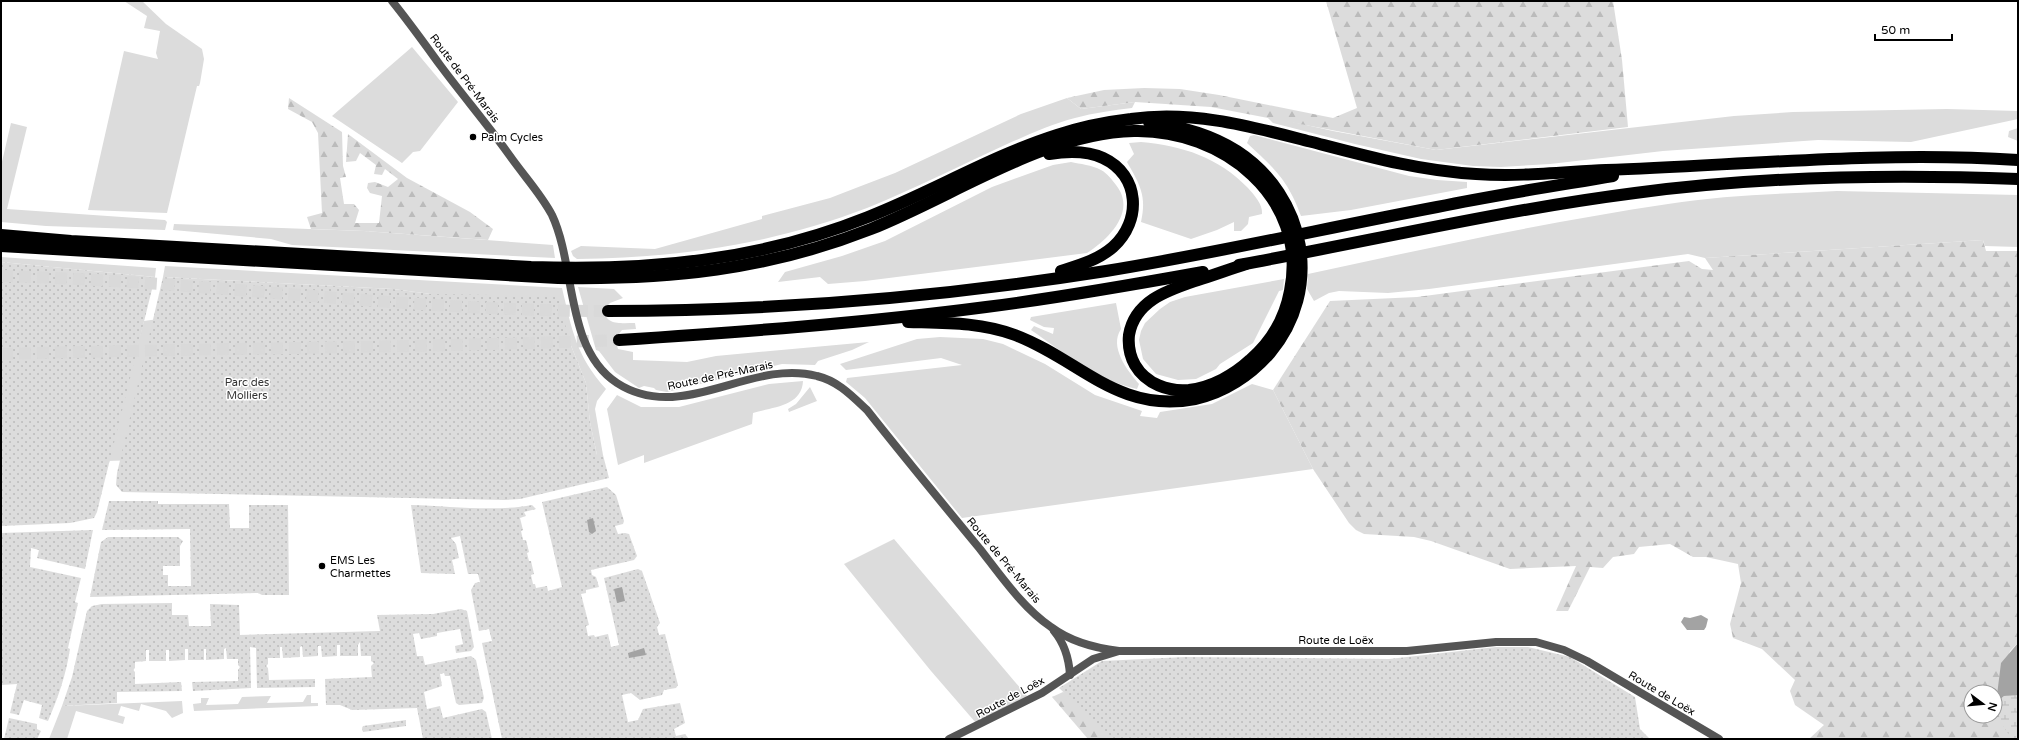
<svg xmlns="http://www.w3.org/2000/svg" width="2019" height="740" viewBox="0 0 2019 740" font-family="'Varela Round',sans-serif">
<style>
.grass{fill:#dcdcdc}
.forest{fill:url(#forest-firs);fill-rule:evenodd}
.wetland{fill:url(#wetland-marsh)}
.park{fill:url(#park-dots)}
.water{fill:#a3a3a3}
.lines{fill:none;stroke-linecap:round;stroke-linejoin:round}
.motorway-tunnel{stroke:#d9d9d9;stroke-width:12;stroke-dasharray:12 6;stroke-linecap:butt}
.tertiary{stroke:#555;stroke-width:8}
.motorway{stroke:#000;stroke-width:12}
.poi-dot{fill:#000;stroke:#fff;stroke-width:1.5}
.labels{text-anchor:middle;stroke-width:3;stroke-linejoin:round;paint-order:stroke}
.street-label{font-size:11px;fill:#000;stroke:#fff}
.poi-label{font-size:11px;fill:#000;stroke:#fff;text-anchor:start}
.park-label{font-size:11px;fill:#333;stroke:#fff}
</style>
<defs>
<pattern id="forest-firs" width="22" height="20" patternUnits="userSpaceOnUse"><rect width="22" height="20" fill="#dcdcdc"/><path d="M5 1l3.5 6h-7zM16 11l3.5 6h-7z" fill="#bbb"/></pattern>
<pattern id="wetland-marsh" width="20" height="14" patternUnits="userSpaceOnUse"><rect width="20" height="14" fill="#dcdcdc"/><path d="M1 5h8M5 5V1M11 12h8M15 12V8" fill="none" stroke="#bbb"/></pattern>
<pattern id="park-dots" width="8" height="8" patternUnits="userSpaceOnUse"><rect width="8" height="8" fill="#dcdcdc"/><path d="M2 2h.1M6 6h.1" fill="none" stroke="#bbb" stroke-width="1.8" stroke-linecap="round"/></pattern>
</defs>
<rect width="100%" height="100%" fill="#fff"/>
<!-- grass -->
<g class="grass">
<polygon points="124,1 142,1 166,24 202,49 204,59 200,83 199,86 197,86 167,213 88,210 124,51 158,59 156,53 160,31 144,28 147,16"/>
<polygon points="412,47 458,102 420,151 413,152 402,163 332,116"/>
<path d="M 1067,98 L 1081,109 L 1135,102 L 1132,108 C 1113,110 1094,113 1075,118 C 1051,124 1028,135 1005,145 C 959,166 914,189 867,208 C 773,244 678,258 577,259 L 573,256 L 571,251 L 581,246 L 655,249 L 762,219 L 762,216 L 830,198 L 861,186 L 895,173 L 1021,114 Z"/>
<polygon points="1947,109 2018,111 2018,119 1911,142 1818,140 1663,151 1550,164 1501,167 1473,166 1421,159 1355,144 1273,123 1266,116 1333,131 1436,150 1734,116 1793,112"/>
<polygon points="11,123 27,127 7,209 165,220 167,222 165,230 46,226 1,222 1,166"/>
<polygon points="2018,128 2018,141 2008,137 2009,131"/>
<path d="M 1254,135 L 1409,176 L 1437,180 L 1467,182 L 1467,188 L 1351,210 L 1301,216 C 1288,180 1275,169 1247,143 L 1250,136 Z"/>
<path d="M 1141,142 C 1183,146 1218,157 1248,188 C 1254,195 1263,204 1262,214 L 1249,217 L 1248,224 L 1241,231 L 1234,231 L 1234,222 L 1217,230 L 1191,239 L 1141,222 C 1147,196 1140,185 1127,162 L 1134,154 L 1129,143 Z"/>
<path d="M 1071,162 C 1080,164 1092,165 1101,170 C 1107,173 1112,180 1116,185 C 1137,211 1109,239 1087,253 L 865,281 L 828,284 L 820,277 L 778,282 L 785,272 L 842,256 L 885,241 L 992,187 L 1053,165 Z"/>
<path d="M 1837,191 L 2018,195 L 2018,247 L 1985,246 L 1983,240 L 1705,258 L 1688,254 L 1429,289 L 1388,293 L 1339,291 L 1329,293 L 1314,301 L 1307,289 L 1308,274 C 1428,248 1547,222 1668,204 C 1724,195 1781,194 1837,191 Z"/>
<polygon points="174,224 364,231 553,245 555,258 292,245 271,239 173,230"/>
<polygon points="1,257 156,268 155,277 1,262"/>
<path d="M 165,266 L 562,288 C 572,330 576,356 606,389 L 597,401 L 595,409 L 603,455 L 597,455 L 590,422 L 586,383 L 570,343 L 431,294 L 393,289 L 163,277 Z"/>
<polygon points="1284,279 1283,290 1279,291 1253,343 1220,364 1216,369 1196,379 1178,380 1156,374 1143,359 1139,340 1141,331 1145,323 1160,309 1170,302 1185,297"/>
<path d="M 578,287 L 614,289 L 623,298 L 610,303 L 605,308 C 603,326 622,323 635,323 L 636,329 L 622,330 L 615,339 L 618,349 L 633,352 L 633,360 L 687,362 L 716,356 L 869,342 L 852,350 L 818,361 L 815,365 L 782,364 L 667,392 L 656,390 L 654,388 L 644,386 L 639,388 L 615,372 L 599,351 L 596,350 Z"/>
<path d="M 1116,303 L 1121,329 C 1109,347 1127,370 1139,384 L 1137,389 C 1098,381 1064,353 1031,330 L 1034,326 L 1053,334 L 1054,328 L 1044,327 L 1030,320 L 1031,317 Z"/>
<polygon points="165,318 173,459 106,461 144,321"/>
<polygon points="940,337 983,339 1003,344 1045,364 1095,395 1142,411 1140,416 1157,418 1160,412 1212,404 1252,384 1273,390 1313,469 962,518 865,398 846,382 847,378 962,365 941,358 846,370 840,364 917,339"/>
<path d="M 803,381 C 802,406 773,407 753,413 L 752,424 L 644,463 L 644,455 L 618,465 L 607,409 L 617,395 L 641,407 L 679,407 L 769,384 Z"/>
<polygon points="810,387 817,401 789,412 788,409 796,404"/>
<polygon points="894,539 1027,696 976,723 931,671 844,564"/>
<polygon points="307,695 311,695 311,703 318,703 318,706 194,711 193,704 201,703 201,698 209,698 206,705 238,704 242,697 271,696 267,703 303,702"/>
<polygon points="182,701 183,713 172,718 166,711 141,704 139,711 121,706 118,715 125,717 123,724 76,711 67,739 49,739 62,706"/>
</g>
<!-- forest -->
<g class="forest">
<polygon points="1326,1 1613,1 1622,60 1628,127 1436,150 1211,107 1135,102 1081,109 1067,98 1104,90 1144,88 1180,89 1219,95 1333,118 1357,108"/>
<polygon points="289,98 342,132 343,166 346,177 340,178 344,204 354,204 359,210 355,223 379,223 382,196 370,193 367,188 368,183 375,182 388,187 398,179 385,169 382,175 374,174 376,165 360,153 356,161 346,162 348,134 407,178 470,212 493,229 488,240 364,231 311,229 307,217 322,213 318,133 312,122 288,109"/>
<path d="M 1983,240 L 1986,251 L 2018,251 L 2018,643 L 2010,651 L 1996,703 L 2018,695 L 2018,739 L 1809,739 L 1824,725 L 1795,705 L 1790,691 L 1795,680 L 1762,649 L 1733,638 L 1730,624 L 1741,583 L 1738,564 L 1706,557 L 1693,557 L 1670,544 L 1639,547 L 1634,554 L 1613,557 L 1603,568 L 1590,567 L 1568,611 L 1556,611 L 1576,566 L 1510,569 L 1431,541 L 1414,537 L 1364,534 L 1356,530 L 1349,523 L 1313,469 L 1273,390 L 1330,301 L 1417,297 L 1689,261 L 1702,269 L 1713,270 L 1705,258 ZM 1971,692 L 1995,692 L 1995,716 L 1971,716 Z"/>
<polygon points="1063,692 1075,696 1119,739 1088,739 1052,697"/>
</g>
<!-- wetland -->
<path class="wetland" d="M 2013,694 L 2018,695 L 2018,739 C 2004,738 1999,714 1996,703 L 2004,696 Z"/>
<!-- park -->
<g class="park">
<polygon points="1,262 155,277 97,512 94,518 70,523 1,526"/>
<polygon points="163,277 393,289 431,294 558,296 570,343 586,383 590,422 597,455 603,455 609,478 520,499 504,500 122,492 116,485 117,473"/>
<path d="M 607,487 L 616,495 L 624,521 L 623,524 L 615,526 L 618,534 L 625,533 L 629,534 L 637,556 L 634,560 L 591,570 L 592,575 L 596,577 L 599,587 L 586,590 L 586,593 L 581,594 L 589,625 L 586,626 L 588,636 L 594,635 L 595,637 L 608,634 L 611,647 L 619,645 L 604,578 L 638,569 L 642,571 L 660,623 L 657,627 L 659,635 L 665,634 L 678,685 L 676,688 L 664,690 L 662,695 L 640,700 L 631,693 L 622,695 L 628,722 L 638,720 L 643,709 L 680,703 L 685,723 L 674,729 L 676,736 L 685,734 L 689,739 L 502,739 L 482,643 L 492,641 L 489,629 L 479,631 L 471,590 L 475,583 L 480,582 L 478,574 L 468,574 L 460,536 L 451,538 L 456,544 L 459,558 L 452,560 L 455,574 L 421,573 L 411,505 C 449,506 496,512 532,505 L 536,509 L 524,512 L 526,516 L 520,518 L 523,530 L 521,531 L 523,540 L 526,540 L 529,552 L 527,553 L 529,561 L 531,561 L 534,574 L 531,575 L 533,584 L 535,584 L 536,588 L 547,586 L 548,591 L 562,587 L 542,502 Z"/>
<polygon points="109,501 158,501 158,504 229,504 230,528 249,528 249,505 288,505 289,595 262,595 258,593 90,597 101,542 108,537 178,537 183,541 180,546 180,566 163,566 163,575 168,575 168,586 191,586 190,529 102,530"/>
<path d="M 93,530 L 85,569 L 37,558 L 39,550 L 31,548 L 30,567 L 81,578 L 75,602 L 78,603 L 68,648 L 70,649 C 66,675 58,698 48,721 L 39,718 L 42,705 L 24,700 L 19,715 L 10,713 L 17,684 L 1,685 L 1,533 Z"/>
<polygon points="172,603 172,615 188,615 189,626 211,626 210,604 239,605 240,635 380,631 377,615 433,614 461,609 467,611 474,647 471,651 456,653 455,646 463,644 460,629 437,633 437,636 421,639 419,633 413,634 417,656 423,656 425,665 471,656 476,660 484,698 482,703 459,705 456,703 450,676 445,676 444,673 440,674 442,686 424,692 427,709 440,706 443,718 482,709 486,712 492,739 423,739 417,708 352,710 340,705 326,705 325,679 372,677 371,666 374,663 371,661 371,656 361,656 360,642 358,645 358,656 340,656 340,645 337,645 337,656 322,657 321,646 318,646 318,656 303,657 302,646 300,647 300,657 283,658 282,647 280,647 280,658 268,658 268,664 266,666 268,668 269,680 315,679 315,687 257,688 256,648 250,647 251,688 193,691 192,682 238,681 238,670 240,667 238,665 238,659 227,659 226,648 224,649 224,659 206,660 206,649 204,649 204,660 188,660 188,649 185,649 185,660 169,661 169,650 166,650 166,661 149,661 149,650 146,650 146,661 135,662 135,668 133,670 135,672 135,684 181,682 182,691 117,692 117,703 62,706 72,677 87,611 92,606 102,604"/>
<polygon points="1496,647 1528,647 1570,657 1635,697 1640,729 1650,739 1114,739 1059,688 1102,661 1185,657 1389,659"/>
<polygon points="9,718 37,724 37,729 41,731 37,739 4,739"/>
<polygon points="406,720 406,726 363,732 362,728 363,726"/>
</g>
<!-- water -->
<g class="water">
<polygon points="593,518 596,531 592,534 589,532 587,520"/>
<polygon points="622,587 625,601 617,603 614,589"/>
<polygon points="1701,615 1708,619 1706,627 1704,630 1687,630 1681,622 1684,617 1690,618"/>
<polygon points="2018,643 2018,695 2004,696 1996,703 2001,663"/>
<polygon points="644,648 646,655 629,658 628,653"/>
</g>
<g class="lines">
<!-- motorway-tunnel -->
<g class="motorway-tunnel">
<path d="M 1,276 C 204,281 405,311 608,311"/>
<path d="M 1,354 C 207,348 413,348 619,340"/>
</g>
<!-- tertiary -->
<g class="tertiary">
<path d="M 392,1 C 409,22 424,43 440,65 C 463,96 488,125 510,156 C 524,176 541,194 552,215 C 576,266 565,349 617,383 C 682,425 750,358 817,376 C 838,381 852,396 867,410 C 904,457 942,503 980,549 C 1001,576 1023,608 1051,627 C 1071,642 1094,648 1119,651"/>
<path d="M 1054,631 C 1064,643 1069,659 1070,675"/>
<polyline points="949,739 1042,693 1093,659 1119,651 1407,651 1496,642 1536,642 1564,650 1587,661 1719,739"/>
</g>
<!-- motorway -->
<g class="motorway">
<path d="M 1049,154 C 1067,151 1086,150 1103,158 C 1140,175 1142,221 1113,247 C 1098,260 1080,265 1061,271"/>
<path d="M 1,235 L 71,241 L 531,267 C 649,271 758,261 868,217 C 932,192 991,156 1057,135 C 1081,127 1106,122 1131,119 C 1193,110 1253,127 1312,142 C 1366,156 1420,171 1476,174 C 1520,177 1563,172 1606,170 C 1743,165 1881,151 2018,160"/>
<path d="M 1,246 L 558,278 C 668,280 767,270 871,229 C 954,196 1044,133 1134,131 C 1222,129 1309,197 1290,291 C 1285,318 1271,342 1250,360 C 1234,375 1212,387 1189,390 C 1169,392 1146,384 1135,365 C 1130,356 1128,345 1129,335 C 1135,300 1169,290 1198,280 C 1214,275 1230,269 1246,264"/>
<path d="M 1239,265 C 1371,241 1502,210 1635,193 C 1762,176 1890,174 2018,179"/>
<path d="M 608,311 C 775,311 941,297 1106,271 C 1217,253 1326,228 1437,207 C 1495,195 1554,186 1613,176"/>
<path d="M 908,322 C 945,323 980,322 1015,335 C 1079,359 1118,414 1195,399 C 1224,393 1251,375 1270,353 C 1324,289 1306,196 1237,151 C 1210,134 1180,126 1149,122"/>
<path d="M 619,340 C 742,332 864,323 986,307 C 1058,298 1131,285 1203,272"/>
</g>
</g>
<!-- markers -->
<g class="poi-dot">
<circle cx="473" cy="137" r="4"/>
<circle cx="322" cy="566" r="4"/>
</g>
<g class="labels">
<!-- street labels -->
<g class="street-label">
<text transform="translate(465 78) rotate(53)" y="4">Route de Pré-Marais</text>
<text transform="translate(720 375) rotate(-12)" y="4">Route de Pré-Marais</text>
<text transform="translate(1004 560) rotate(50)" y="4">Route de Pré-Marais</text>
<text x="1336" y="644">Route de Loëx</text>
<text transform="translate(1662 693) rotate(31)" y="4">Route de Loëx</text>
<text transform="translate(1010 697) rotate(-28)" y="4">Route de Loëx</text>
</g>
<!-- poi labels -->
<g class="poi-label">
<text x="481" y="141">Palm Cycles</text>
<text x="330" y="564">EMS Les<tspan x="330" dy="13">Charmettes</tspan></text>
</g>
<!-- park labels -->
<g class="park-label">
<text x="247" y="386">Parc des<tspan x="247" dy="13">Molliers</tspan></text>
</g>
</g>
<!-- border -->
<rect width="2019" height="740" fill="none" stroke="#000000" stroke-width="4"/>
<!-- north arrow -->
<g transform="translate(1983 704) rotate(106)"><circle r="19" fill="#ffffff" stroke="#999999"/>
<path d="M0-3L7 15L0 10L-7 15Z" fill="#000000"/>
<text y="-6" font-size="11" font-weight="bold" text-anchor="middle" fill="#000000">N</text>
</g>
<!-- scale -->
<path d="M1875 34v6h77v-6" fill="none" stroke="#000000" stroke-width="2"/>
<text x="1881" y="34" font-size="12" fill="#000000" stroke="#ffffff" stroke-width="3" paint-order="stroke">50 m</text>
</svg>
